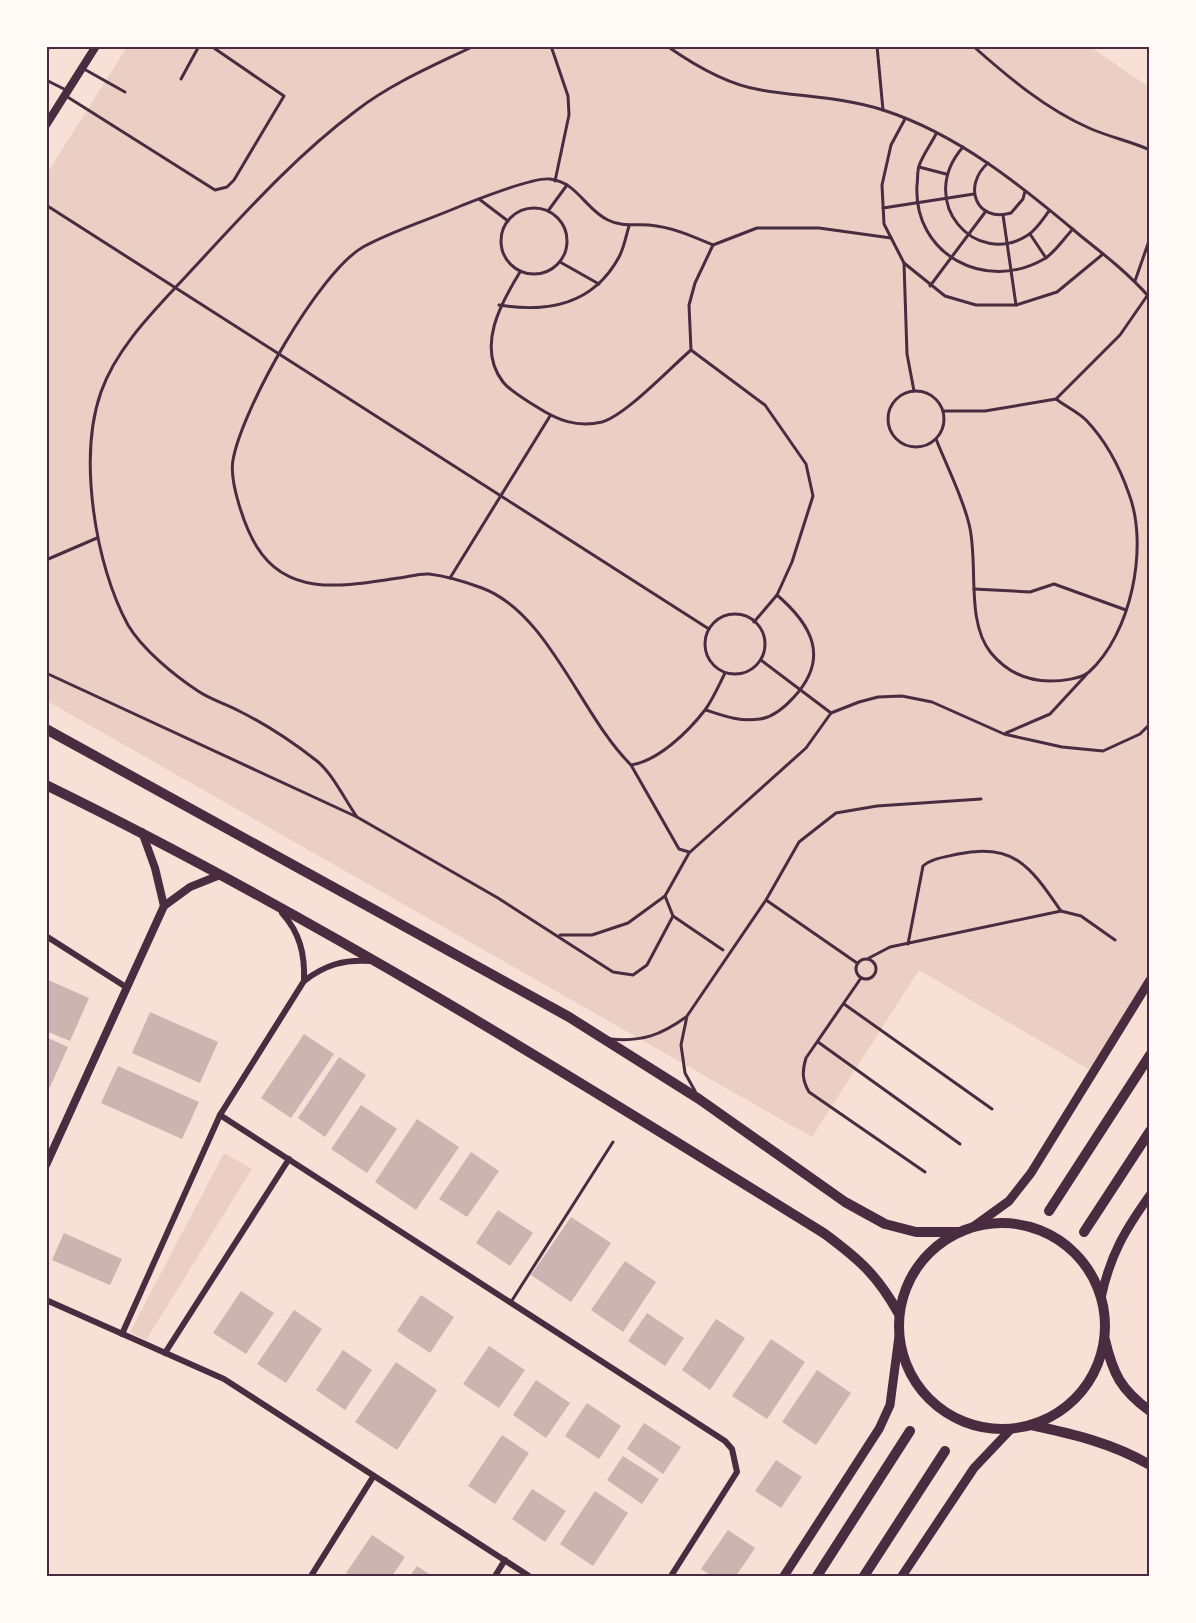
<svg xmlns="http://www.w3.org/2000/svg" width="1196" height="1623" viewBox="0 0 1196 1623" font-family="Inter,sans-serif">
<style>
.green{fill:#ebcfc5}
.building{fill:#ccb4b1}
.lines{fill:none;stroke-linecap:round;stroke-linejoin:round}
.path{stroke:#4a2c40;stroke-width:3}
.service{stroke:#4a2c40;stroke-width:3}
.minor{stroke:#4a2c40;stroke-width:6}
.tertiary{stroke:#4a2c40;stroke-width:8}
.secondary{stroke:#4a2c40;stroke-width:9}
.primary{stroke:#4a2c40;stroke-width:10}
.trunk{stroke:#4a2c40;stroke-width:10}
.neatline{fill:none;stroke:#4a2c40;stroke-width:2}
</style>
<rect width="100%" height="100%" fill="#f7e1d7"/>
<!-- green -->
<g class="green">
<polygon points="1089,46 1149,87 1149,990 1095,1073 919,970 812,1137 47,701 46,175 127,47"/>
<polygon points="224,1153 252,1169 146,1340 130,1332"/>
</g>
<!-- building -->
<g class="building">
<polygon points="46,979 89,998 70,1041 46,1031"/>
<polygon points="150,1012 218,1042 200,1083 132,1053"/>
<polygon points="304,1034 334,1054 291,1118 261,1098"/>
<polygon points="46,1037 68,1047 50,1087 46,1086"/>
<polygon points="339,1057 366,1075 325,1137 298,1118"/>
<polygon points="118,1066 199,1102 182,1139 101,1103"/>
<polygon points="361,1105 397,1129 367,1173 331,1149"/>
<polygon points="417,1119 459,1147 416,1210 375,1182"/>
<polygon points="471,1152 499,1171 467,1217 439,1199"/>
<polygon points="498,1210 533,1233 510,1266 476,1243"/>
<polygon points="571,1217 611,1243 571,1302 531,1275"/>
<polygon points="64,1233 122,1259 110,1285 52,1260"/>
<polygon points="625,1261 656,1282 623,1332 591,1310"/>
<polygon points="241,1291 274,1313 246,1354 213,1333"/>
<polygon points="421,1295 454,1317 430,1353 397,1331"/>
<polygon points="294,1310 322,1329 286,1383 257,1364"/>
<polygon points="647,1313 684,1338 665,1366 628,1341"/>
<polygon points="716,1319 745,1338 710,1390 682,1370"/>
<polygon points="771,1339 805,1362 767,1419 732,1396"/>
<polygon points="489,1346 525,1370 499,1408 463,1384"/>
<polygon points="343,1350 372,1370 345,1410 316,1390"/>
<polygon points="396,1362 437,1390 397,1450 355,1422"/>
<polygon points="817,1370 851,1393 816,1445 782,1422"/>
<polygon points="536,1380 570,1403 546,1438 513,1415"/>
<polygon points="587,1403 621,1426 599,1459 565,1436"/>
<polygon points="644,1423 681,1447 663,1474 627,1449"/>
<polygon points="502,1435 529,1453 495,1504 468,1486"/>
<polygon points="623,1456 659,1479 642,1504 607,1480"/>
<polygon points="776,1460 802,1477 781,1508 755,1491"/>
<polygon points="532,1489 566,1511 545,1542 512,1519"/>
<polygon points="595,1491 628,1513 593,1566 560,1544"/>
<polygon points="728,1530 755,1548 736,1576 712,1576 701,1569"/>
<polygon points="372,1535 405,1557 392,1576 352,1576 346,1573"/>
<polygon points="417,1566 432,1576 410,1576"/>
</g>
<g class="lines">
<!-- path -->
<g class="path">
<polyline points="551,46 568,96 569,115 555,181"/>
<path d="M 667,46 C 694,65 728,85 761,90 C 802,97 843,97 883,110 C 958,134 1023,187 1082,237 C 1106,256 1130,275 1150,298"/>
<polyline points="877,46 883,110"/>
<path d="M 973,46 C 1009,78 1046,109 1089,128 C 1109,137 1130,141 1150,150"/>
<polyline points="905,119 891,145 882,185 884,224 904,263 945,296 976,305 1016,305 1057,292 1103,254"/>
<path d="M 936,134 C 931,144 922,156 919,166 C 917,172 918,179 917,185 C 913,254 985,293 1044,259 C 1055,253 1064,238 1073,229"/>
<path d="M 963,147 C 915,202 976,269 1028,235 C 1036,230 1043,219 1049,211"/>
<path d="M 988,163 C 962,186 976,223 1011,213 L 1023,199 L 1025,191"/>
<polyline points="919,167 946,174"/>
<polyline points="479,199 508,221"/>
<polyline points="46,205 709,629"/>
<polyline points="883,208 974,194"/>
<circle cx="534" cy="241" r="33"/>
<polyline points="548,211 567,185"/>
<polyline points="1003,215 1016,305"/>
<polyline points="1030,234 1046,258"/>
<polyline points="560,262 599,284"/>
<polyline points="904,263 907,354 914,391"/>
<path d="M 520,272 C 501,303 476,347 503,382 C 511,392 526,400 537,407 C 557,420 577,428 602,422 C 626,415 670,368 691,350 L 689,305 L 695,283 L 713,245"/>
<polyline points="1135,281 1150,238"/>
<polyline points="930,286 986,211"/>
<path d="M 499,305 C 548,313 593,305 619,257 C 624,248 626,236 629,226"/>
<polyline points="691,350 765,405 806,464 813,496 792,562 777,595 754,622"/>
<circle cx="916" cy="419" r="28"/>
<polyline points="943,411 985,411 1056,399 1120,335 1147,296"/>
<path d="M 936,439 C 947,467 962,495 969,524 C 979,562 965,621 991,653 C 1006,671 1026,681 1050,681 C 1061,681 1081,679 1089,672 C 1131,634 1149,547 1129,494 C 1120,468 1105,440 1086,420 C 1078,412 1065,406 1056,399"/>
<polyline points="46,560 97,538"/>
<polyline points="450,578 550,416"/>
<polyline points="974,589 1030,592 1054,584 1126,610"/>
<circle cx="735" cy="644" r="30"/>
<polyline points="761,660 831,713"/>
<polyline points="46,673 357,817 498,898 613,972 633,975 647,965 673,916"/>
<path d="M 706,710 C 724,716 740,722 760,719 C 774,717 785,707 794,697 C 830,658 812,625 777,595"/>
<polyline points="1006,733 1050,714 1086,675"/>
<path d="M 631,765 C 581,716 549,613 482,588 C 466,582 446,576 429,574 C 419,573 409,577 399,578 C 348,585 289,599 257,547 C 245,528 229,482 233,460 C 242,409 318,273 363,247 C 394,230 431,219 463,205 C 481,198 533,177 550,179 C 577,182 586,210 608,220 C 621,227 635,224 649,225 C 672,227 692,236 713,245 L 757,228 L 819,228 L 891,238"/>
<path d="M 357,817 C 345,800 333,774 317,761 C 294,743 267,725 241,712 C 227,704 211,700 198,691 C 175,676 142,649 128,625 C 95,565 78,457 101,392 C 117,346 157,308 189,273 C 243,215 294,157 357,110 C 392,83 435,65 474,46"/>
<path d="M 689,852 L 679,849 L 631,765 C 658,761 688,732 705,710 C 713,699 719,685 725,673"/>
<polyline points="665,896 673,916 723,950"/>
<polyline points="560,935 592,935 628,923 665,896 689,853 806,748 831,713 859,702 878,697 902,696 932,702 1004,734 1062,747 1103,751 1140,734 1150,724"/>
</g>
<!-- service -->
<g class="service">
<polyline points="46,52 50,46"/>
<polyline points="84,69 125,92"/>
<polyline points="181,79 199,46"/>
<polyline points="46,80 66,90"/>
<polyline points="66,96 215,190 227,187 234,180 284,96 211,46"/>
<polyline points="766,900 857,963"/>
<path d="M 908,944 L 923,866 C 932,858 946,857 958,854 C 1015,842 1031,868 1061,911"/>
<polyline points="869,958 890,947 1061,911 1081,916 1115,940"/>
<circle cx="866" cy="969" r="10"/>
<path d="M 861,978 L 806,1058 C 802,1071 802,1080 809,1092 L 925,1172"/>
<polyline points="844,1004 992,1109"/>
<path d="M 611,1039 C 642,1042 661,1035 686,1017"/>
<polyline points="818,1042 960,1144"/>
<polyline points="695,1091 685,1073 681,1045 687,1016 766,900 799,842 836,813 877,806 981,799"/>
<polyline points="511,1302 613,1142"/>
</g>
<!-- minor -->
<g class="minor">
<path d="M 282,913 C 300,933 305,954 304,981"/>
<polyline points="46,936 126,987"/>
<polyline points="220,1115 725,1441 732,1449 737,1472 671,1576"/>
<polyline points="46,1300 224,1379 529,1576"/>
<path d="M 122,1334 L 220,1115 L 304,981 C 325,965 344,959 371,961"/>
<polyline points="165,1353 289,1159"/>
<polyline points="311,1576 373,1477"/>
<polyline points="495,1576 505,1560"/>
</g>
<!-- tertiary -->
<g class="tertiary">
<polyline points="46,125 96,46"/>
<polyline points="142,832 155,868 164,906"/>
<polyline points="46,1165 164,906 190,887 220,875"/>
</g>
<!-- secondary -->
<g class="secondary">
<polyline points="973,1227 1009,1201 1031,1173 1150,980"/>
<path d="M 1101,1298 C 1110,1255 1125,1230 1150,1195"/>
<polyline points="784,1576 879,1429 890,1405 899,1336"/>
<polyline points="902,1576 974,1468 1011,1429"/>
</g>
<!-- primary -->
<g class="primary">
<polyline points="46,729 569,1017 699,1099 845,1202 885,1224 916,1232 960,1232"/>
<path d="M 46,785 C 316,917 571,1076 825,1234 C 860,1260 877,1275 899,1314"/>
<circle cx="1002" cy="1326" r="103"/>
<path d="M 1105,1340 C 1113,1374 1121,1390 1150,1411"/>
<path d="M 1031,1425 C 1073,1434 1112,1443 1150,1465"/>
</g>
<!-- trunk -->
<g class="trunk">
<polyline points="1049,1211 1150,1055"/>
<polyline points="1084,1232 1150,1131"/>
<polyline points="817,1576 910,1431"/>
<polyline points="864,1576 945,1451"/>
</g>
</g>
<!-- border -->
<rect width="1196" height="1623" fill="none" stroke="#fffaf5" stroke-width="96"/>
<rect x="48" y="48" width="1100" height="1527" class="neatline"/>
</svg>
